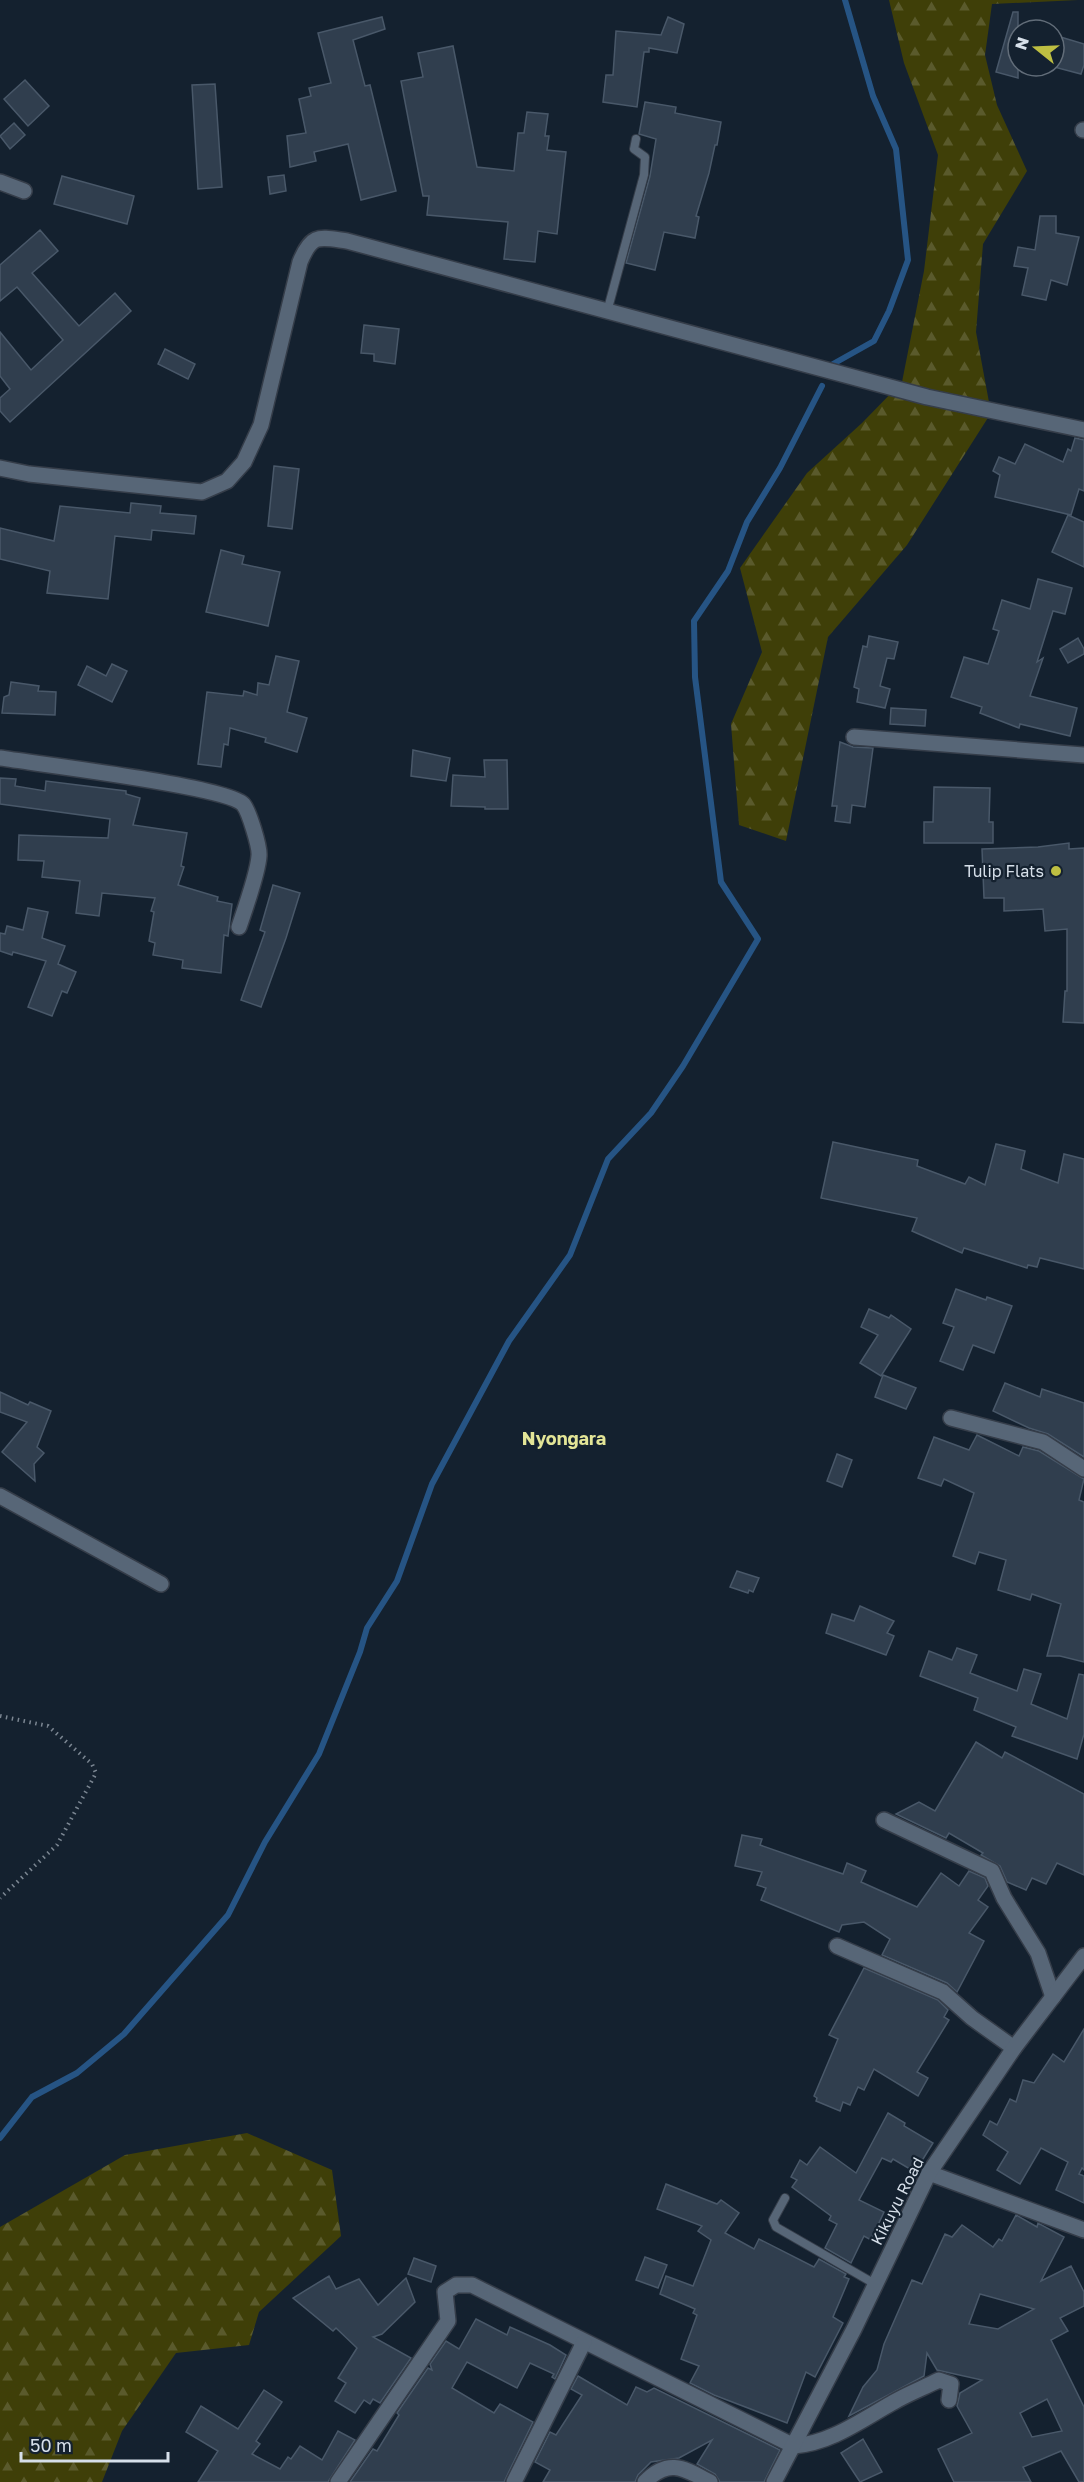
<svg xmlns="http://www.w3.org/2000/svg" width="1084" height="2482" viewBox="0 0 1084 2482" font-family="'Golos Text',sans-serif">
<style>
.forest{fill:url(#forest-firs)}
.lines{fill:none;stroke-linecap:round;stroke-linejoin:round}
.stream{stroke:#265484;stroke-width:6}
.building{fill:#303e4e;stroke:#495869;stroke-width:1.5;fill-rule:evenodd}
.service-casing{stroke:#353d49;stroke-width:10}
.minor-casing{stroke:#353d49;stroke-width:18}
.secondary-casing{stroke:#353d49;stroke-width:18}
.path{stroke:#7b8692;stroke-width:4;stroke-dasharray:1.5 4.5;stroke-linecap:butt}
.service{stroke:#576677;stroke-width:8}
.minor{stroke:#576677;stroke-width:15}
.secondary{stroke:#576677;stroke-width:15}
.poi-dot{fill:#bebf42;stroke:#14212f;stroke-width:2}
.labels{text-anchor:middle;stroke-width:4.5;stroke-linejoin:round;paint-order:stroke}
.poi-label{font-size:16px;fill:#d6dfe9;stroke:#14212f;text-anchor:end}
.street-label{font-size:16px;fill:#d6dfe9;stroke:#14212f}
.neighbourhood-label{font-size:18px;font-weight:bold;fill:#e3e597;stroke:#14212f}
</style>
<defs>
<pattern id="forest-firs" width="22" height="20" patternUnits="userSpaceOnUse" patternTransform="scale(1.5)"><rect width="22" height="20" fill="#3f3f08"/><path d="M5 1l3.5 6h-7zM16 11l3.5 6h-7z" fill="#5a5a2c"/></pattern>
</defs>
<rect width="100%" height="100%" fill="#14212f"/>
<!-- forest -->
<g class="forest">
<polygon points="889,0 1078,0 992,4 985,55 997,105 1027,171 983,244 976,332 991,413 907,545 828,637 786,841 739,825 731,724 762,652 740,568 807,473 862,423 902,382 924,271 938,155 904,63"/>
<polygon points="247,2133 332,2170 341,2236 259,2312 249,2345 176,2353 122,2431 102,2482 0,2482 0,2227 125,2155"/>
</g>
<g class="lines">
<!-- stream -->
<g class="stream">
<polyline points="833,364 874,341 889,311 908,260 896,149 873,96 845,0"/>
<polyline points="0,2138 32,2097 77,2073 124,2034 228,1915 265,1842 319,1754 360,1652 367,1628 397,1581 432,1484 509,1341 570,1255 608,1159 651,1113 683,1066 758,939 721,882 695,677 694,621 728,571 747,522 780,468 822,386"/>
</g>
</g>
<!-- building -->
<g class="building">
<polygon points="1013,12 1018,12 1018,78 996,72"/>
<polygon points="382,17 385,29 353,40 365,86 370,85 396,191 361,200 348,144 314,152 316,161 290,167 287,136 306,133 299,99 311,96 309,88 331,83 318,33"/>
<polygon points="668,17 684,24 677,53 649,48 649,52 644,52 637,107 603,102 606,75 613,75 616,31 661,35"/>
<polygon points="1054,35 1084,44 1084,65 1081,74 1054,67"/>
<polygon points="453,46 477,167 514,171 518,133 524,133 527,112 548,114 545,136 549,136 547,150 566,152 557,234 538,231 535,262 504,259 508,222 427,215 429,196 423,196 401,81 423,77 418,53"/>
<polygon points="25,80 49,106 28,126 4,99"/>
<polygon points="215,84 222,187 198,189 192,85"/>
<polygon points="645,102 676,107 675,113 721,122 717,145 715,145 709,173 696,216 699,217 695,238 664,232 655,270 626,263 650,176 656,139 639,134"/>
<polygon points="14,123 25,135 10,149 0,136"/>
<polygon points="284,175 286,191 270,194 268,177"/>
<polygon points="62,176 134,196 127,224 54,204"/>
<polygon points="1040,216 1056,216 1056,233 1079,237 1067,285 1051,280 1046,300 1022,295 1028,268 1014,266 1018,247 1035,250"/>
<polygon points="40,230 58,251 32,273 79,326 115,293 131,311 10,422 0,411 0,398 10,389 0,376 0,332 31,370 63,340 17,287 0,301 0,265"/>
<polygon points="364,325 399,329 395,364 374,361 374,354 361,353"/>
<polygon points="165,349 195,364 188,379 158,364"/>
<polygon points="1075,438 1084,440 1084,491 1079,489 1071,515 995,497 1000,475 993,471 999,457 1015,464 1025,444 1063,462 1068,449 1071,451"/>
<polygon points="274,466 299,469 292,529 268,526"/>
<polygon points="131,503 161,506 160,513 196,516 194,534 152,530 151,540 115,536 108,599 47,593 50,571 0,559 0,528 54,541 60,506 130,513"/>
<polygon points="1068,515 1084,522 1084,567 1052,552"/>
<polygon points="221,550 244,556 242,564 280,572 268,626 206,612"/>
<polygon points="1038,579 1072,588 1065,614 1053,611 1037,662 1043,658 1030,696 1077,708 1070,736 1020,724 1019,728 980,713 982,707 951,697 964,657 988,664 999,631 993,629 1002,600 1030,609"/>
<polygon points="869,636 898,642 894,659 887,658 880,686 890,689 885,708 857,702 859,689 854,687 863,646 867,647"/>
<polygon points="1078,638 1084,649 1084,654 1068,663 1060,649"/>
<polygon points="276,656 299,661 287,712 307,718 297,752 265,742 266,738 230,728 228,745 224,744 221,767 198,764 207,692 243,696 244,691 257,695 258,683 269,685"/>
<polygon points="112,664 127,671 112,702 78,685 87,666 106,676"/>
<polygon points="11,682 39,686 38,691 56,692 55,715 2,713 4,697 9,695"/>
<polygon points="891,708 926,710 925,726 890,724"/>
<polygon points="840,742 853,747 873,748 865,807 852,805 850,823 835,821 837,806 832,806"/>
<polygon points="413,750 450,758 446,781 411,776"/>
<polygon points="484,760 507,760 508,809 485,809 485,807 451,806 453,775 485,777"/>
<polygon points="0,778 16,779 15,786 45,791 46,781 126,791 126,794 140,798 133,825 187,833 181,866 184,867 178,885 218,897 217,901 232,904 228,936 224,935 221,973 182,968 183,960 153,955 155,943 149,941 154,912 151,911 155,898 102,893 99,916 76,913 80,881 42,877 44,861 18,860 19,835 108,838 110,819 0,804"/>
<polygon points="934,787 990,788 989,822 993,822 993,843 924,843 924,822 933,822"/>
<polygon points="1069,843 1069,849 1084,848 1084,1023 1063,1022 1065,991 1067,991 1067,929 1045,931 1043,909 1004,911 1004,898 984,898 982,849 1038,847"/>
<polygon points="273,885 300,893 286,938 261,1007 241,1000 265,932 260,930"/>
<polygon points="28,908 48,912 42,938 65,946 58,964 76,972 67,993 62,991 52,1016 28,1007 46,961 13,952 12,955 0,951 0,933 5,934 7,926 23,930"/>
<polygon points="833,1142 918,1160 917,1166 965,1184 969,1177 985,1185 996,1144 1025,1151 1021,1169 1058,1183 1064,1154 1084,1159 1084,1269 1040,1258 1037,1267 1028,1265 1027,1268 964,1248 962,1253 912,1231 917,1218 821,1198"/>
<polygon points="956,1289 986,1300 987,1297 1012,1306 994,1353 973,1345 963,1370 940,1361 954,1327 943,1323"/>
<polygon points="869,1309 889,1318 891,1315 911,1329 881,1376 860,1363 878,1335 861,1327"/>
<polygon points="883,1375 916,1388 906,1409 875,1397"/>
<polygon points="1005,1383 1040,1397 1042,1389 1084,1403 1084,1457 1048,1434 1029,1428 993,1411"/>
<polygon points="0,1392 28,1405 30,1402 51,1411 37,1447 44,1453 34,1464 35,1481 2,1452 27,1422 0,1412"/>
<polygon points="977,1435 1019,1456 1023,1447 1039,1451 1084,1479 1079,1500 1084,1502 1084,1662 1060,1656 1047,1656 1061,1604 1032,1594 1030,1600 998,1590 1006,1560 979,1552 975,1564 953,1556 974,1493 944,1479 941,1486 918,1478 934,1437 969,1450"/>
<polygon points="837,1454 852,1460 842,1487 827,1481"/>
<polygon points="737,1571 759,1578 753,1592 749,1590 748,1593 730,1587"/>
<polygon points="860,1606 894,1621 887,1633 894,1636 886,1655 826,1633 832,1614 854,1621"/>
<polygon points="957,1648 977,1655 970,1673 1017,1691 1024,1669 1041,1674 1031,1704 1067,1719 1079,1674 1084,1675 1084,1734 1077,1759 1012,1736 1016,1727 974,1710 978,1698 920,1676 929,1651 952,1660"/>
<polygon points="976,1742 1002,1758 1005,1752 1084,1794 1084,1875 1057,1863 1046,1884 1032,1878 1026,1890 1007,1882 1000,1866 981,1855 983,1853 949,1833 946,1838 896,1814 919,1802 935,1811"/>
<polygon points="742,1835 762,1839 760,1845 843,1874 847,1863 866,1871 861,1882 917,1907 941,1873 959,1886 969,1871 985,1878 988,1886 978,1900 988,1907 969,1933 984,1941 957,1992 947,1983 882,1955 890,1939 864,1922 842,1925 839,1932 761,1900 766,1888 757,1885 762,1872 735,1866"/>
<polygon points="864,1968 938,2000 948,2010 944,2017 949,2020 917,2072 928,2078 918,2096 874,2069 864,2090 858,2087 850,2105 843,2102 840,2111 816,2101 817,2098 814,2096 838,2039 829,2035"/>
<polygon points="1084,2029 1084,2170 1082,2168 1079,2174 1084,2176 1084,2203 1056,2190 1068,2162 1041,2148 1020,2184 997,2170 1008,2152 983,2135 990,2121 997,2125 1010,2099 1016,2102 1023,2080 1034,2083 1053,2054 1064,2062"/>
<polygon points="888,2113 905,2123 904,2126 933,2143 915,2172 893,2159 891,2162 882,2158 859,2200 884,2212 871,2240 864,2236 851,2263 825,2248 837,2224 829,2220 831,2216 792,2187 797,2180 791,2177 800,2160 807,2165 820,2147 856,2173"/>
<polygon points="666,2184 717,2204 721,2200 739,2213 725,2233 754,2249 759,2239 814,2267 819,2259 846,2274 844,2277 849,2279 833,2317 843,2323 815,2377 806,2372 787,2423 714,2395 690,2383 699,2366 681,2359 697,2315 693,2313 695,2309 660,2294 666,2276 693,2286 711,2240 698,2231 702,2226 657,2209"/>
<path d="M 1016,2215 L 1037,2227 L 1038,2223 L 1064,2237 L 1041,2281 L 1071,2266 L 1084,2292 L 1084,2306 L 1060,2318 L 1068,2331 L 1051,2340 L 1084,2407 L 1084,2482 L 1079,2482 L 1061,2451 L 1023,2467 L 1031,2482 L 954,2482 L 938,2449 L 972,2433 L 957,2406 L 960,2393 L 982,2380 L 937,2370 L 927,2353 L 924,2376 L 849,2416 L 863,2387 L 877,2370 L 884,2344 L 912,2280 L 922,2284 L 945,2234 L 952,2237 L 962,2225 L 993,2247 L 999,2239 L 1002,2241 ZM 980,2294 L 1034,2309 L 998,2329 L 969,2324 ZM 1047,2399 L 1062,2431 L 1032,2437 L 1020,2413 Z"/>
<polygon points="645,2257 667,2265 658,2288 636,2280"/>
<polygon points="414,2258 436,2266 431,2282 408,2274"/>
<polygon points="329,2276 336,2289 359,2279 378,2305 406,2278 415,2302 382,2334 373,2337 411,2358 380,2403 373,2399 370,2404 364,2400 355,2413 335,2401 346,2383 338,2378 357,2348 336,2328 333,2331 293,2298"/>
<polygon points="476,2319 507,2335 510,2327 550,2345 566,2355 555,2379 552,2377 554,2374 530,2363 517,2388 467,2362 452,2388 494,2413 500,2404 533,2422 504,2482 350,2482 373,2449 377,2451 399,2415 397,2413 428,2368 432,2370 430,2364 446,2341 459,2349"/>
<polygon points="578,2376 627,2405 636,2387 647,2392 654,2388 780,2450 764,2482 720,2482 715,2474 697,2464 712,2440 679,2458 651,2462 638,2475 635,2482 543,2482 550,2470 535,2462 550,2432 556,2435 582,2395 571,2389"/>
<polygon points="264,2390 282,2402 256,2441 260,2444 252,2454 280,2469 288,2457 291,2459 300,2446 322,2460 338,2431 355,2440 328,2482 198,2482 218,2451 186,2432 201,2406 238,2429"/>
<polygon points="863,2439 882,2472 860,2482 841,2453"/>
</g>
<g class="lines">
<!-- service casing -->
<g class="service-casing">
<g id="service">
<polyline points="607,312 644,175 645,157 634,149 636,139"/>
<polyline points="785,2198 773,2220 776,2227 875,2284"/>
</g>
</g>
<!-- minor casing -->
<g class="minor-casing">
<g id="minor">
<polyline points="1083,130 1084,130"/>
<polyline points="0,182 24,191"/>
<path d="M 0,468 L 29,474 L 202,492 L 227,481 L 244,462 L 261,425 L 300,262 C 312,233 319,237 347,241 L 927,397 L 1084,430"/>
<polyline points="854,737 1084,755"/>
<path d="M 0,758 C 37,764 225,786 243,804 C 249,811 260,847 259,856 C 258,873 245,909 239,927"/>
<polyline points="951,1418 1043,1442 1084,1469"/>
<polyline points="0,1496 161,1584"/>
<polyline points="884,1820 992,1871 1004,1898 1038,1953 1053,1997"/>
<polyline points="837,1946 943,1992 972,2018 1014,2048"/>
<polyline points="929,2173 1084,2230"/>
<path d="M 338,2482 L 448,2321 L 445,2292 L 456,2285 L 472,2285 L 794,2446 C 831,2443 860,2421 892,2403 C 907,2394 923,2388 939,2380 L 951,2384 L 949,2400"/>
<polyline points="514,2482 584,2342"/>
<path d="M 645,2482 C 669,2457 685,2469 710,2482"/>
</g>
</g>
<!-- secondary casing -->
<g class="secondary-casing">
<polyline id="secondary" points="774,2482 854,2329 929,2173 1014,2048 1084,1956"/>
</g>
<!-- path -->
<polyline class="path" points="0,1716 48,1726 92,1764 96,1773 57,1845 0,1898"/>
<!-- service -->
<use href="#service" class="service"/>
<!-- minor -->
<use href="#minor" class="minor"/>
<!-- secondary -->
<use href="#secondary" class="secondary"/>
</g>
<!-- markers -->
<circle class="poi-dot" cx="1056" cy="871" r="6"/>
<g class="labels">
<!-- poi labels -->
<g class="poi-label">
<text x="1044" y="877">Tulip Flats</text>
</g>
<!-- street labels -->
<g class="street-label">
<text transform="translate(897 2201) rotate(-63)" y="6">Kikuyu Road</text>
</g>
<!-- neighbourhood labels -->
<g class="neighbourhood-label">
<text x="564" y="1445">Nyongara</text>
</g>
</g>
<!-- north arrow -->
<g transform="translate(1036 48) rotate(288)"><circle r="28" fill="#14212f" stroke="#626d79" stroke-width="1.5"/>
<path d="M0-4.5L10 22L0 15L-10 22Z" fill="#bebf42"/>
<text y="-9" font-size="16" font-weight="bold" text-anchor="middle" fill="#d6dfe9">N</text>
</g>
<!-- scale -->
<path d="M21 2452v9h147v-9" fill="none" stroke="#d6dfe9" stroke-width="3"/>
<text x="30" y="2452" font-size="18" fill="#d6dfe9" stroke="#14212f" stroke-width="4.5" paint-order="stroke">50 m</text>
</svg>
